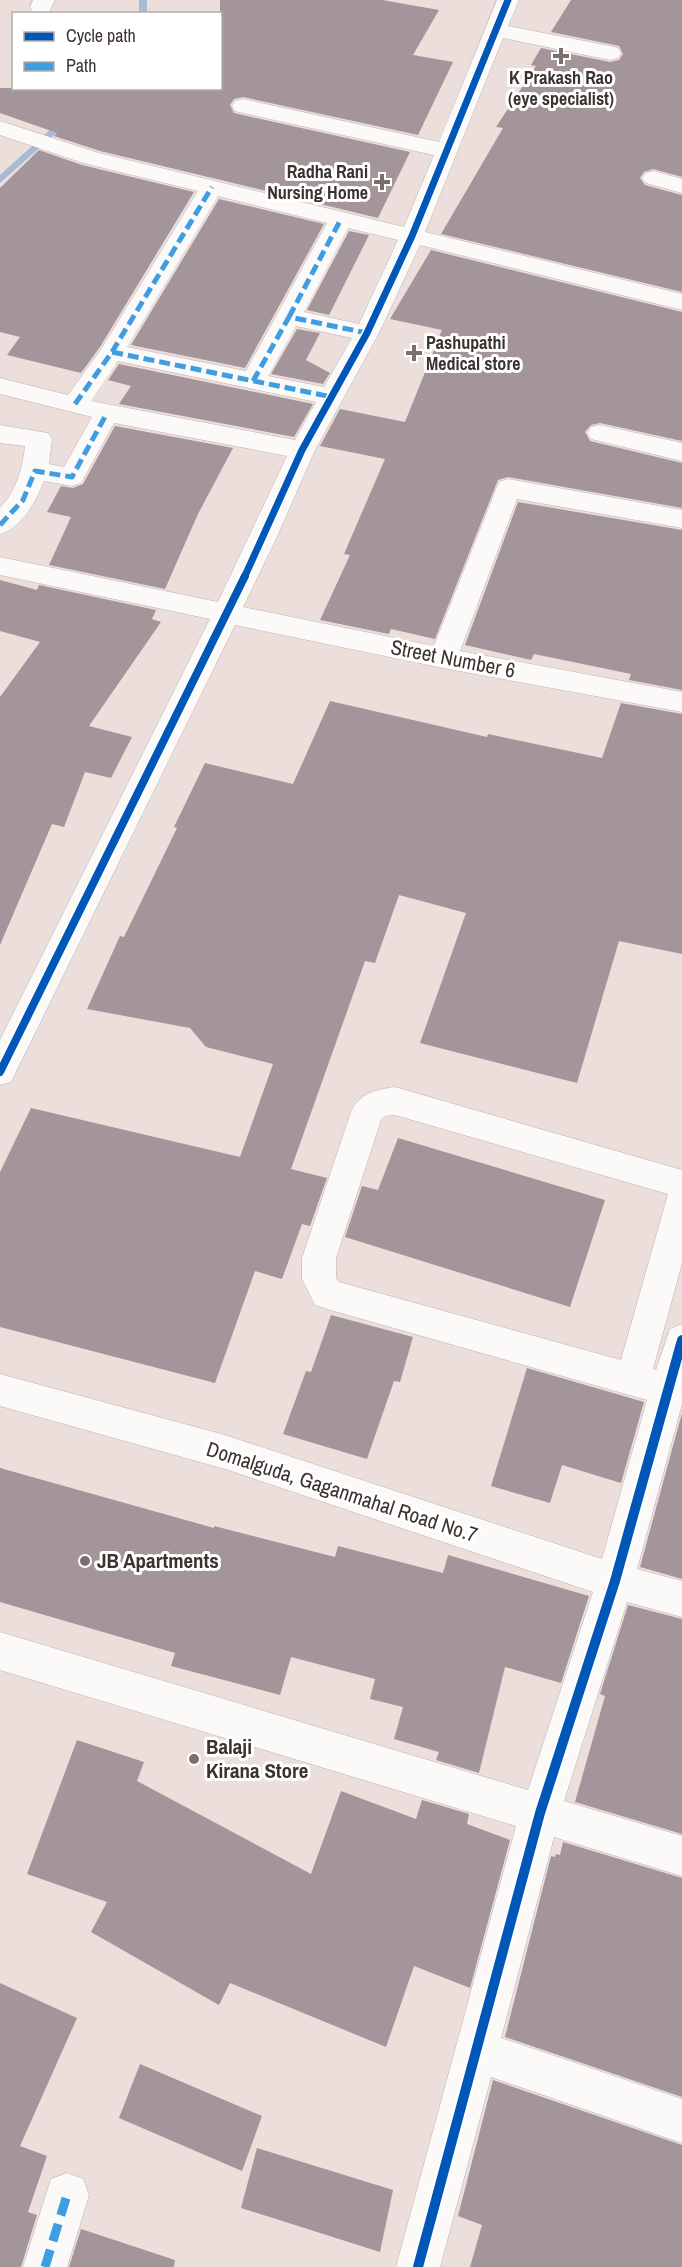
<svg xmlns="http://www.w3.org/2000/svg" width="682" height="2267" viewBox="0 0 682 2267" font-family="'Archivo Narrow',sans-serif">
<style>
.lines{fill:none;stroke-linecap:round;stroke-linejoin:round}
.stream{fill:#a7bad6;fill-rule:evenodd}
.building{fill:#a3959a}
.street-casing{stroke:#bdb3af;stroke-width:1}
.street{fill:#fcfaf9;fill-rule:evenodd}
.quiet-far1{stroke:#3f9de1;stroke-width:5;stroke-dasharray:11 5;stroke-linecap:butt}
.quiet{stroke:#3f9de1;stroke-width:9;stroke-dasharray:18 9;stroke-linecap:butt}
.cycleway-far2-casing{stroke:#fff;stroke-width:10}
.cycleway-far1-casing{stroke:#fff;stroke-width:12}
.cycleway-casing{stroke:#fff;stroke-width:14}
.cycleway-far2{stroke:#0057b8;stroke-width:7}
.cycleway-far1{stroke:#0057b8;stroke-width:8}
.cycleway{stroke:#0057b8;stroke-width:10}
.poi-dot{fill:#7a6f6b;stroke:#fff;stroke-width:2}
.labels{text-anchor:middle;stroke-width:6;stroke-linejoin:round;paint-order:stroke}
.far-poi-label{font-size:18px;font-weight:bold;fill:#3c332f;stroke:#fff}
.street-label{font-size:21px;fill:#3c332f;stroke:#fff}
.poi-label{font-size:21px;font-weight:bold;fill:#3c332f;stroke:#fff;text-anchor:start}
</style>
<rect width="100%" height="100%" fill="#ecdeda"/>
<g class="lines">
<!-- stream -->
<g class="stream">
<rect x="139" y="0" width="8" height="14"/>
<polygon points="63,118 71,120 0,183 0,175"/>
</g>
</g>
<!-- building -->
<g class="building">
<polygon points="220,0 382,0 439,10 413,55 453,62 418,135 243,97 234,99 230,105 234,113 410,152 378,218 100,151 54,136 57,133 0,113 0,88 220,88"/>
<polygon points="571,0 682,0 682,177 653,169 644,172 640,178 645,185 682,195 682,292 441,234 503,128 496,127 536,66 531,65 541,48 610,62 619,60 623,54 619,46 551,32"/>
<polygon points="39,150 82,165 194,192 100,347 81,373 7,355 20,337 0,332 0,188"/>
<polygon points="219,199 324,224 245,368 131,345"/>
<polygon points="349,231 369,235 329,315 307,310"/>
<polygon points="431,250 682,312 682,441 600,423 591,425 585,432 590,441 682,463 682,508 508,477 498,480 435,639 391,629 389,634 320,620 350,555 344,554 385,459 320,446 340,409 405,422 442,330 390,319"/>
<polygon points="297,329 320,333 306,360 330,373 323,384 271,374"/>
<polygon points="119,364 313,404 294,437 119,404 131,386 108,380"/>
<polygon points="115,426 233,448 198,514 165,589 49,565 71,517 47,512 61,486 73,488 83,484"/>
<polygon points="518,502 682,530 682,690 629,680 631,674 534,654 531,660 465,645"/>
<polygon points="0,580 37,590 39,585 156,610 152,619 161,622 89,726 132,737 111,778 85,772 64,827 52,824 0,945 0,697 40,642 0,631"/>
<polygon points="330,701 487,737 488,734 602,758 621,703 682,714 682,954 619,941 577,1083 420,1043 466,913 399,895 375,963 365,961 291,1169 327,1178 310,1226 302,1224 282,1279 255,1271 215,1383 0,1327 0,1172 31,1108 240,1157 273,1064 206,1047 190,1028 87,1009 120,936 124,937 177,828 174,827 205,763 293,784"/>
<polygon points="398,1138 605,1200 570,1307 345,1237 362,1186 378,1190"/>
<polygon points="331,1315 413,1337 400,1382 394,1381 367,1459 283,1434 306,1371 311,1372"/>
<polygon points="527,1368 644,1402 621,1483 562,1465 550,1503 491,1486"/>
<polygon points="682,1413 682,1579 640,1567"/>
<polygon points="0,1468 214,1528 214,1526 335,1557 338,1546 443,1573 448,1555 589,1596 561,1683 505,1667 479,1773 436,1760 439,1752 394,1739 403,1707 370,1699 375,1679 291,1657 280,1695 171,1666 175,1653 0,1602"/>
<polygon points="628,1605 682,1619 682,1834 575,1802 605,1696 600,1694"/>
<polygon points="77,1740 144,1762 137,1781 311,1874 341,1791 416,1819 422,1800 469,1814 467,1824 510,1840 470,1988 414,1966 386,2047 230,1983 219,2005 91,1932 107,1902 27,1874"/>
<polygon points="563,1842 682,1878 682,2097 505,2037 551,1856 555,1857 556,1854 560,1855"/>
<polygon points="0,1983 77,2018 20,2146 47,2156 28,2212 37,2215 21,2267 0,2267"/>
<polygon points="140,2064 262,2116 242,2171 119,2118"/>
<polygon points="493,2080 682,2145 682,2267 470,2267 482,2225 458,2216"/>
<polygon points="257,2148 393,2190 380,2252 241,2208"/>
<polygon points="81,2229 175,2260 174,2267 69,2267"/>
</g>
<g class="lines">
<!-- street casing -->
<g class="street-casing">
<g id="street">
<polygon points="33,0 55,0 49,12 41,13 33,12 30,7"/>
<path d="M 497,0 L 519,0 L 508,26 L 610,46 L 618,48 L 621,53 L 618,58 L 610,60 L 503,38 L 425,232 L 682,294 L 682,310 L 420,245 L 379,333 L 315,450 L 276,539 L 243,607 L 434,646 L 499,482 L 508,479 L 682,510 L 682,528 L 517,499 L 460,651 L 682,692 L 682,712 L 443,668 L 235,625 L 11,1082 L 0,1085 L 0,1040 L 210,619 L 0,575 L 0,557 L 218,602 L 287,456 L 114,423 L 81,483 L 72,486 L 44,481 C 36,501 22,528 0,534 L 0,508 C 17,490 22,470 25,446 L 0,443 L 0,425 L 48,433 L 52,439 L 49,464 L 64,467 L 92,417 L 0,394 L 0,378 L 68,395 L 102,348 L 198,191 L 83,163 L 0,135 L 0,121 L 99,153 L 404,227 L 434,155 L 243,113 L 235,111 L 232,106 L 235,101 L 243,99 L 439,142 ZM 218,196 L 327,223 L 246,371 L 127,347 ZM 348,228 L 398,240 L 359,324 L 304,312 ZM 296,326 L 352,338 L 324,387 L 268,376 ZM 118,361 L 316,402 L 295,440 L 91,401 Z"/>
<polygon points="654,171 682,179 682,193 646,183 642,178 646,173"/>
<polygon points="600,425 682,443 682,461 591,439 587,433 591,427"/>
<path d="M 395,1087 L 682,1170 L 682,1263 L 653,1369 L 656,1370 L 670,1329 L 682,1324 L 682,1404 L 637,1569 L 682,1581 L 682,1617 L 627,1602 L 564,1801 L 682,1836 L 682,1876 L 554,1837 L 501,2038 L 682,2099 L 682,2143 L 491,2077 L 440,2267 L 396,2267 L 516,1826 L 0,1670 L 0,1632 L 528,1790 L 593,1592 L 225,1469 L 0,1406 L 0,1374 L 225,1435 L 602,1559 L 647,1400 L 327,1309 L 315,1305 L 302,1279 L 302,1258 L 351,1112 C 360,1093 375,1090 395,1087 ZM 395,1115 L 668,1194 L 621,1360 L 339,1282 L 336,1278 L 336,1258 L 381,1120 L 385,1116 Z"/>
<polygon points="67,2173 83,2179 89,2195 67,2267 23,2267 51,2179"/>
</g>
</g>
<!-- street -->
<use href="#street" class="street"/>
<!-- quiet-far1 -->
<g class="quiet-far1">
<polyline points="289,317 341,219"/>
<polyline points="112,352 212,187"/>
<polyline points="253,381 289,317 367,333"/>
<polyline points="75,404 112,352 332,397"/>
<polyline points="0,525 23,500 35,471 72,477 107,413"/>
</g>
<!-- quiet -->
<polyline class="quiet" points="45,2267 67,2195"/>
<!-- cycleway-far2 casing -->
<g class="cycleway-far2-casing">
<polyline id="cycleway-far2" points="244,578 302,450 367,333 412,236 508,0"/>
</g>
<!-- cycleway-far1 casing -->
<g class="cycleway-far1-casing">
<polyline id="cycleway-far1" points="0,1072 245,576"/>
</g>
<!-- cycleway casing -->
<g class="cycleway-casing">
<polyline id="cycleway" points="418,2267 540,1813 615,1581 682,1340"/>
</g>
<!-- cycleway-far2 -->
<use href="#cycleway-far2" class="cycleway-far2"/>
<!-- cycleway-far1 -->
<use href="#cycleway-far1" class="cycleway-far1"/>
<!-- cycleway -->
<use href="#cycleway" class="cycleway"/>
</g>
<!-- markers -->
<g class="poi-dot">
<path d="M558 47h6v6h6v6h-6v6h-6v-6h-6v-6h6z"/>
<path d="M379 173h6v6h6v6h-6v6h-6v-6h-6v-6h6z"/>
<path d="M411 344h6v6h6v6h-6v6h-6v-6h-6v-6h6z"/>
<circle cx="85" cy="1561" r="6"/>
<circle cx="194" cy="1759" r="6"/>
</g>
<g class="labels">
<!-- far-poi labels -->
<g class="far-poi-label">
<text x="561" y="84">K Prakash Rao<tspan x="561" dy="21">(eye specialist)</tspan></text>
<text x="368" y="178" text-anchor="end">Radha Rani<tspan x="368" dy="21">Nursing Home</tspan></text>
<text x="426" y="349" text-anchor="start">Pashupathi<tspan x="426" dy="21">Medical store</tspan></text>
</g>
<!-- street labels -->
<g class="street-label">
<text transform="translate(453 659) rotate(11)" y="7">Street Number 6</text>
<text transform="translate(342 1492) rotate(18)" y="7">Domalguda, Gaganmahal Road No.7</text>
</g>
<!-- poi labels -->
<g class="poi-label">
<text x="97" y="1568">JB Apartments</text>
<text x="206" y="1754">Balaji<tspan x="206" dy="24">Kirana Store</tspan></text>
</g>
</g>
<!-- legend -->
<rect x="12" y="12" width="210" height="78" fill="#ffffff" stroke="#b1adac" stroke-width="1.5"/>
<rect x="24" y="32" width="30" height="9" fill="#0057b8" stroke="#b1adac" stroke-width="1.5"/>
<text x="66" y="42" font-size="18" fill="#3c332f">Cycle path</text>
<rect x="24" y="62" width="30" height="9" fill="#3f9de1" stroke="#b1adac" stroke-width="1.5"/>
<text x="66" y="72" font-size="18" fill="#3c332f">Path</text>
</svg>
